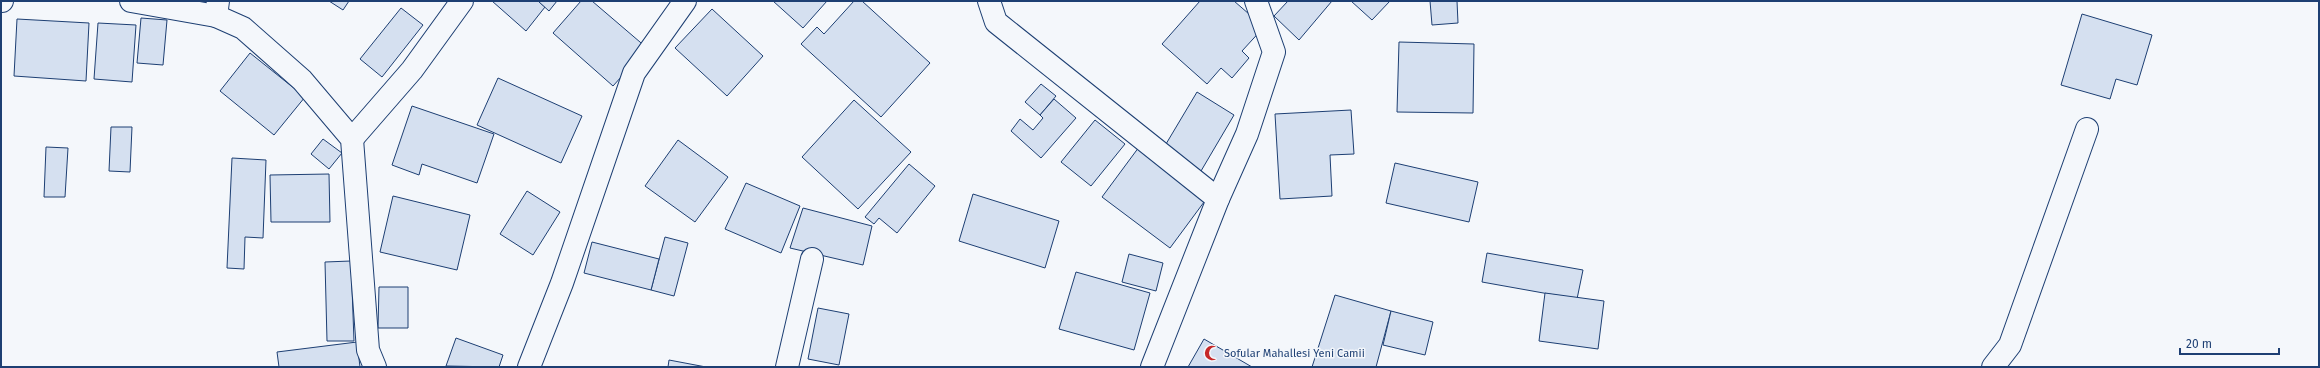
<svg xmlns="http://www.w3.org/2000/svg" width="2320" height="368" viewBox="0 0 2320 368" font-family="'Fira Sans',sans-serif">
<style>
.building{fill:#d5e0f0;stroke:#1d3f73}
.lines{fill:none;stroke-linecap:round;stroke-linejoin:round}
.minor-casing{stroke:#1d3f73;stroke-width:24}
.minor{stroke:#f4f7fb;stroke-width:22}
.labels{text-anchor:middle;stroke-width:3;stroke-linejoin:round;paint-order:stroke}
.poi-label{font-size:11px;fill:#1d3f73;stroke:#f4f7fb;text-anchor:start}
</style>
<rect width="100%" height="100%" fill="#f4f7fb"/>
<!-- building -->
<g class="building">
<polygon points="329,1 349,1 343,10"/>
<polygon points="492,1 538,1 545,7 526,31"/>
<polygon points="538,1 557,1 549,11"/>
<polygon points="581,1 592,1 647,48 613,86 553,33"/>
<polygon points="773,1 827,1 803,28"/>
<polygon points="854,1 862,1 930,63 881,117 801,44 817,27 824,34"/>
<polygon points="1200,1 1234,1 1264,27 1242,51 1249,58 1232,78 1221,68 1207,84 1162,44"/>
<polygon points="1288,1 1332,1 1299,40 1274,16"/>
<polygon points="1351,1 1390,1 1372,20"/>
<polygon points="1430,1 1457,1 1458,23 1432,25"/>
<polygon points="401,8 423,25 382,77 360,59"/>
<polygon points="712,9 763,56 727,96 675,48"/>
<polygon points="2082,14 2152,35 2137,85 2116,79 2110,99 2061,85"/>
<polygon points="141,18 167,20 163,65 137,63"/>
<polygon points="17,19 89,23 86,81 14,76"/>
<polygon points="98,23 136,25 132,82 94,79"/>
<polygon points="1399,42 1474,44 1473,113 1397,112"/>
<polygon points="250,53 305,97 274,135 220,91"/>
<polygon points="498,78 582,116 561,163 477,125"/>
<polygon points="1041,84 1056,96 1040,115 1025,102"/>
<polygon points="1197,92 1234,115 1201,171 1163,149"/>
<polygon points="1054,99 1076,118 1041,158 1011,131 1020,119 1033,130 1043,118 1040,115"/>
<polygon points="854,100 911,152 858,209 802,157"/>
<polygon points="412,106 494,134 477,183 422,164 419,175 392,165"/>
<polygon points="1351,110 1354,154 1330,155 1332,196 1280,199 1275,114"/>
<polygon points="1095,120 1125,144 1091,186 1061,162"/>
<polygon points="111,127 132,127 130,172 109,171"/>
<polygon points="323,139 342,153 329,169 311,154"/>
<polygon points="678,140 728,177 695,222 645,186"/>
<polygon points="46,147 68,148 65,197 44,197"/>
<polygon points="1139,147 1207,198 1170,248 1102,197"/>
<polygon points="232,158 266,160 263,238 245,237 244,269 227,268"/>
<polygon points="1395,163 1478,182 1469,222 1386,203"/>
<polygon points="909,164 935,186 897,233 879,218 874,224 865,217"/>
<polygon points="329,174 330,222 271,222 270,175"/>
<polygon points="746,183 800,206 781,253 725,229"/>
<polygon points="527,191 560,212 533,255 500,234"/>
<polygon points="973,194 1059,221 1045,268 959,241"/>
<polygon points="393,196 470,215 457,270 380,252"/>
<polygon points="803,208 872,226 863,265 790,248"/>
<polygon points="665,237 688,243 674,296 651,290"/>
<polygon points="592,242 659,259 651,290 584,273"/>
<polygon points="1487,253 1583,270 1577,299 1482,282"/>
<polygon points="1129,254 1163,263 1156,291 1122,282"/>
<polygon points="351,261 354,341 327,341 325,262"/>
<polygon points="1076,272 1150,293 1134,350 1059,329"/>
<polygon points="379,287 408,287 408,328 378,328"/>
<polygon points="1545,293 1604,301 1598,349 1539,341"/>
<polygon points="1335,295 1391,311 1376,367 1312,367"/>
<polygon points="818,308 849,314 839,365 808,359"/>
<polygon points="1391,311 1433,322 1425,355 1383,345"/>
<polygon points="456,338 503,355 499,367 446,366"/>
<polygon points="1204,339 1252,367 1188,367"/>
<polygon points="357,342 360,367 279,367 277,352"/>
<polygon points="669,360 706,367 668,367"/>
</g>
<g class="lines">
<!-- minor casing -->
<g class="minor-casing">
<g id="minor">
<polyline points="1,1 2,1"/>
<polyline points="131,1 216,16"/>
<polyline points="218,1 216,16 243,28 302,80 352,139 368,350 375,367"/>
<polyline points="989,1 996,22 1218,199"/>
<polyline points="352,139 412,70 462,1"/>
<polyline points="529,367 562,283 634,73 685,1"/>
<polyline points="787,367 812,259"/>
<polyline points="1152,367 1218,199 1247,134 1274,52 1256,1"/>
<polyline points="1993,367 2010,345 2087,129"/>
</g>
</g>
<!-- minor -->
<use href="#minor" class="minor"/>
</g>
<!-- icons -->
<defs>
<g id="mosque-bare" transform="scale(1.2)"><path d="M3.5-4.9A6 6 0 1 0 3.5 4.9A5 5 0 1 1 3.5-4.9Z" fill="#c62828" stroke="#f4f7fb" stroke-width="2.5" paint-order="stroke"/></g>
</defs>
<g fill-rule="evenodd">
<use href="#mosque-bare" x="1212" y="353"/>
</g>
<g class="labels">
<!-- poi labels -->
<g class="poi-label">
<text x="1224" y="357">Sofular Mahallesi Yeni Camii</text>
</g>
</g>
<!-- border -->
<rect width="2320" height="368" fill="none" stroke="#1d3f73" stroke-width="4"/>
<!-- scale -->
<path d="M2180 348v6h99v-6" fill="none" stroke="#1d3f73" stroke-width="2"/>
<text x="2186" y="348" font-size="12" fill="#1d3f73" stroke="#f4f7fb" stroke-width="3" paint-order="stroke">20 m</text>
</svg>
